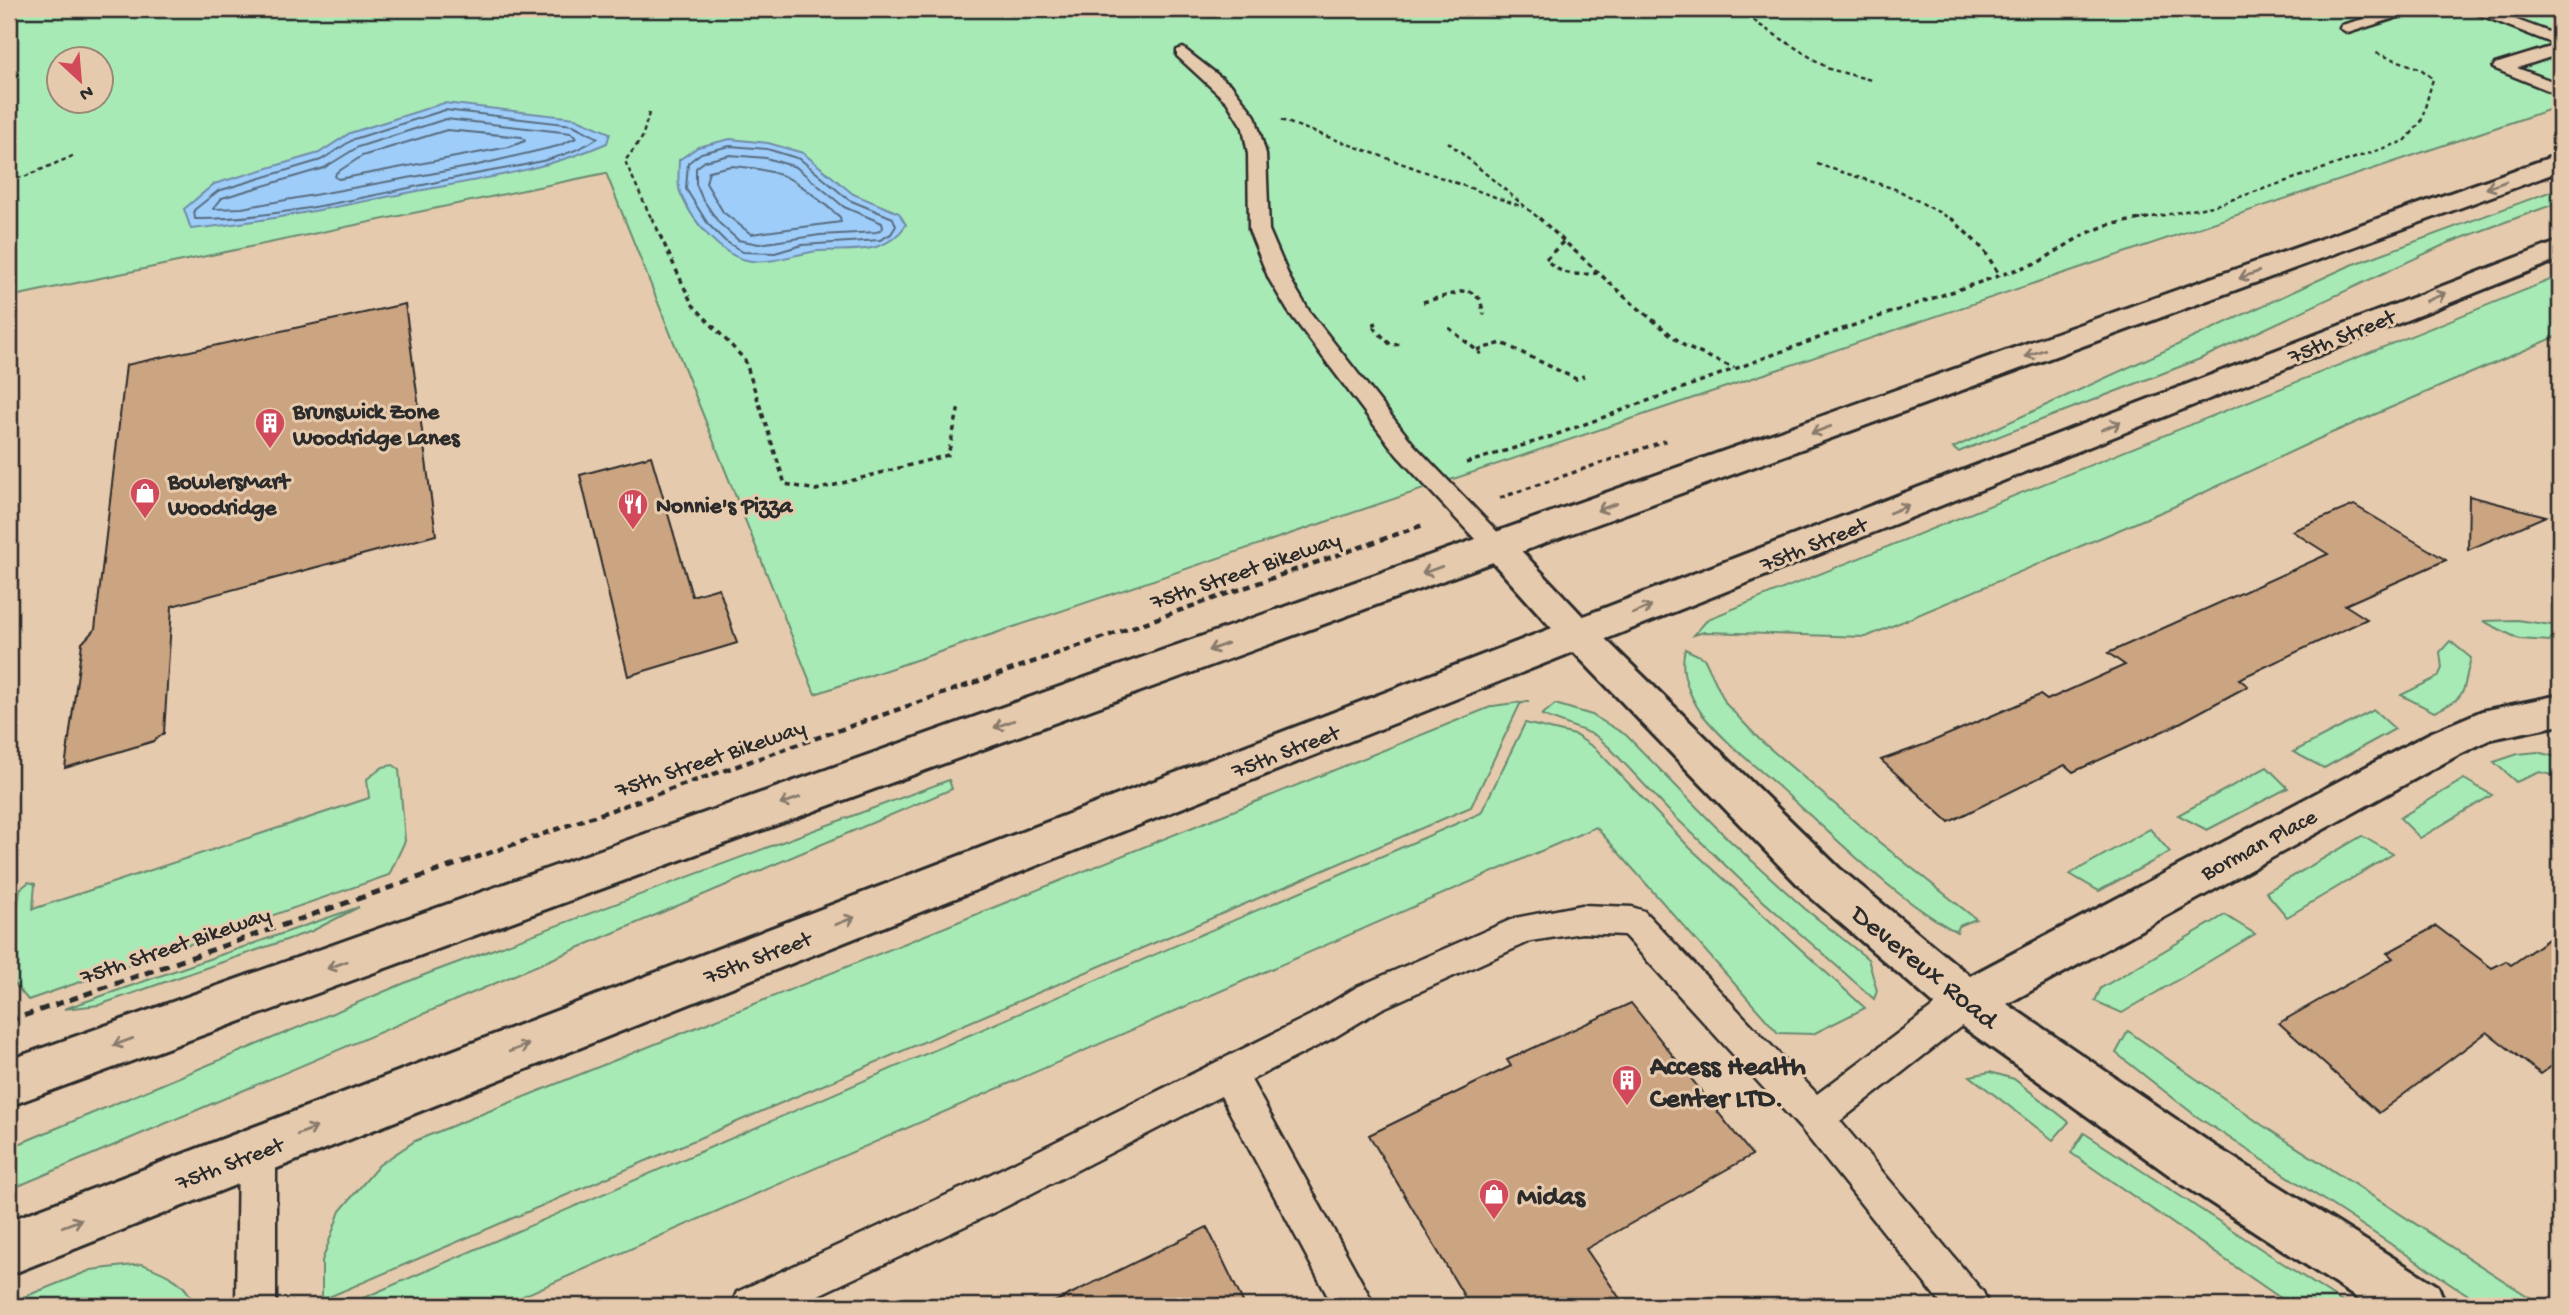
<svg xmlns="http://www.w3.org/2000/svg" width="2569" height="1315" viewBox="0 0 2569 1315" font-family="'Gochi Hand',sans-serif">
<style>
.green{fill:#a7eab5;stroke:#698a70;stroke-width:2;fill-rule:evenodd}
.water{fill:#9ecdfa;stroke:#708ca7;stroke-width:2}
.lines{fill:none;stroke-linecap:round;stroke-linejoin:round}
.shore{stroke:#596c7e;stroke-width:2}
.building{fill:#cba482;stroke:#2b2b2b;stroke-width:2}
.lane-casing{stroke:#2b2b2b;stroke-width:5}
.street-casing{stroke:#2b2b2b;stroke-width:6}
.secondary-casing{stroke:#2b2b2b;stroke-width:6}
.path-far3{stroke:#2b2b2b;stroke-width:2.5;stroke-dasharray:4.5 3.5;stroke-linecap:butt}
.path-far2{stroke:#2b2b2b;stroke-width:3.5;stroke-dasharray:5 4.5;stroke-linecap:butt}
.path-far1{stroke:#2b2b2b;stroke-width:4.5;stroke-dasharray:7 5;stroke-linecap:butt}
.path{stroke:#2b2b2b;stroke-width:5;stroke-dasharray:9 7;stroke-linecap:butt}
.lane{fill:#e6caad;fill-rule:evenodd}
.street{fill:#e6caad;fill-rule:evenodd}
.secondary{fill:#e6caad;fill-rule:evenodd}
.oneway{stroke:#887a6c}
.labels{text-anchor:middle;stroke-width:6;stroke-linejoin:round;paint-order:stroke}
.street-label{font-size:23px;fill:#2b2b2b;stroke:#e6caad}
.poi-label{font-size:23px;font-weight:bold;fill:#2b2b2b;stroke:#e6caad;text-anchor:start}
.near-street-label{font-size:28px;fill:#2b2b2b;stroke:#e6caad}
.near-poi-label{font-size:28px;font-weight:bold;fill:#2b2b2b;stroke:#e6caad;text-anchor:start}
</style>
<rect width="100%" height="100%" fill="#e6caad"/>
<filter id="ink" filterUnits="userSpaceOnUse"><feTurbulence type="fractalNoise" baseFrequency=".0143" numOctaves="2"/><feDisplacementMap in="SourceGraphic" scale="14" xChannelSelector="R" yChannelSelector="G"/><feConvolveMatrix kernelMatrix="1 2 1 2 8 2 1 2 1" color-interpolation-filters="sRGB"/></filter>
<g filter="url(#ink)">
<!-- green -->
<g class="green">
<path d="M 9,9 L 2560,9 L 2560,106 L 815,694 L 606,173 L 9,297 ZM 60,60 L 102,60 L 102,102 L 60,102 Z"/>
<polygon points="2560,188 2560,202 2448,243 2200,359 1958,452 1953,448 2349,266"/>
<polygon points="2560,276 2560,335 2327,435 2173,507 1866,637 1704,632 1694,635 1708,619"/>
<polygon points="2517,620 2558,626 2550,641 2519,639 2483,621"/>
<path d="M 2450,641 L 2471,658 C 2461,691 2471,696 2434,712 L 2401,695 L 2438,677 L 2442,668 L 2440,652 Z"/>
<path d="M 1685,649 L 1704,658 L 1726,704 L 1760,740 L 1879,842 L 1976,919 L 1959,926 L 1957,932 C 1899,902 1840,842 1791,798 C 1762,771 1727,745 1702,714 C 1689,696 1679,670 1685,649 Z"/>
<polygon points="1529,701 1520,704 1471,807 322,1300 322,1261 340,1211 379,1165 415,1141 1493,706"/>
<polygon points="1555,704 1592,715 1626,735 1727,838 1804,908 1868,959 1877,991 1874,999 1753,892 1667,809 1610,748 1595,735 1542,715"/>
<polygon points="2374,710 2395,729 2324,768 2293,752"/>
<polygon points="1525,723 1575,735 1596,749 1690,848 1865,1008 1813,1034 1778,1033 1596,827 500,1306 345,1306 1481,813"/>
<polygon points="2537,752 2560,758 2560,777 2540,772 2516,782 2494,762 2518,754"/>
<polygon points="393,765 399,769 405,841 389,875 28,1000 9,977 20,889 29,882 35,884 33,909 369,798 367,779 383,767"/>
<polygon points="2267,767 2288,788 2207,830 2178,815"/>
<polygon points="2464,779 2492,795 2420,838 2400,818"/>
<polygon points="949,780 952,789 9,1190 9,1148 424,975"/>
<polygon points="2150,829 2170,852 2099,891 2070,874"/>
<polygon points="2362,836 2393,854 2287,917 2266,892"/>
<polygon points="359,907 312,931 99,1005 64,1009"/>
<polygon points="2225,915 2255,934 2122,1013 2095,1001 2101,988"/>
<polygon points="2128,1031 2262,1125 2543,1306 2485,1306 2196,1116 2116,1053"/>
<polygon points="1990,1072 2014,1079 2069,1122 2053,1140 1970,1076"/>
<polygon points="2084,1133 2348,1306 2292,1306 2071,1153"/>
<path d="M 142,1264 C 162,1272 190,1282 193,1306 L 9,1306 L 9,1303 L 91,1270 Z"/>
</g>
<!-- water -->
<g class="water">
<path d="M 444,103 L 575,118 L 610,133 L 607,143 C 544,171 475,180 407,193 C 335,207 264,222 191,229 L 184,209 L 214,184 L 319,153 L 350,133 Z"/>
<path d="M 730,139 L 768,143 L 803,153 L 853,194 L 899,213 L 906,225 C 885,256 853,249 819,251 C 796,253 774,264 751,261 C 720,257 691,219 680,192 C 677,184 679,170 679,160 L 698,147 Z"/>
</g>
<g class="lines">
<!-- shore -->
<g class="shore">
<path d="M 445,110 L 573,125 L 598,138 C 561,163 508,167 465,176 C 383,193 277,220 195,219 L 194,210 L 218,191 L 321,160 L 354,139 Z"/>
<polygon points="446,119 571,133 576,138 558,146 474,166 242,208 213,209 222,198 324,168 358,147"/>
<polygon points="447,130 522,137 525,141 509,147 339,179 335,177 336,173 362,156"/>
<polygon points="730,146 767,149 800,159 849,200 893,218 896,226 891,234 880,240 802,245 775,253 743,252 725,241 708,224 686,189 688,163 701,153"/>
<polygon points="730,155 766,158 796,167 844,207 882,223 883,228 877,232 820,235 759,244 738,240 719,223 702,198 696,184 696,168 705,161"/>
<path d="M 731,166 C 790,170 797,182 840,217 L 841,222 L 751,234 L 723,212 L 706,183 L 709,171 Z"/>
</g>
</g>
<!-- building -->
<g class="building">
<polygon points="405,304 436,535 172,606 164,733 154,741 65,768 82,643 95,629 126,365"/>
<polygon points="651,456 692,596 719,588 737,643 628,676 580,475"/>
<polygon points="2469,496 2546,516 2468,550"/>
<polygon points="2354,505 2446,560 2345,605 2367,619 2239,679 2248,686 2174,726 2073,772 2065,765 1949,822 1881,760 1926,744 2040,695 2047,700 2125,665 2108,653 2328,554 2292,531"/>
<polygon points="2436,926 2492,968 2506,961 2511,965 2560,931 2560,1060 2541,1074 2487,1032 2379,1113 2279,1023 2393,958 2387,953"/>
<polygon points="1631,1003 1752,1155 1586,1249 1625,1306 1470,1306 1369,1135 1511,1066 1507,1060"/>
<polygon points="1207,1227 1245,1306 1046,1306"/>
</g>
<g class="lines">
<!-- lane casing -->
<g class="lane-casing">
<g id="lane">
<polygon points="2399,9 2423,9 2348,33 2340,28 2342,25"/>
<polygon points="2465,9 2487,9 2560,36 2560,54 2517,68 2560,84 2560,95 2493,68 2495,64 2557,45"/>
<polygon points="1183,48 1232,86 1255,116 1266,154 1269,230 1290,279 1309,311 1414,445 1506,541 1510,547 1506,553 1497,555 1488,553 1397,455 1288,311 1269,279 1249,230 1248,154 1243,128 1227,102 1177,56 1177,50"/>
<polygon points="1582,905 1632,907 1644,911 1817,1094 1954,991 1966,987 1978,991 1983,1002 1978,1013 1840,1121 1983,1292 1989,1306 1943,1306 1802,1130 1624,935 1582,933 1531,941 1381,1009 1335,1037 1251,1080 1375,1306 1333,1306 1221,1096 1003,1208 795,1306 731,1306 737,1292 975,1182 1311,1015 1357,987 1515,918"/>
<polygon points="257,1132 270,1137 276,1150 276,1306 236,1306 238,1150 244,1137"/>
</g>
</g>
<!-- street casing -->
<g class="street-casing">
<polygon id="street" points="1497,535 1510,539 1592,626 1839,868 1970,976 2430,733 2482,711 2560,695 2560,725 2491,739 2458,755 2007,1004 2215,1146 2438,1286 2446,1306 2369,1306 2179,1182 1949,1017 1807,894 1566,644 1479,547 1484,539"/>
</g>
<!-- secondary casing -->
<g class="secondary-casing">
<g id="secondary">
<polygon points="2560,154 2560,171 9,1106 9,1060"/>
<polygon points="2560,241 2560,259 9,1275 9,1221"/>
</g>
</g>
<!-- path-far3 -->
<g class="path-far3">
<polyline points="1742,9 1758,24 1829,69 1871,80"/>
<polyline points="9,95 17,111 9,142"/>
<polyline points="649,113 642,138 625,161 652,220"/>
<polyline points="1281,120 1523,207"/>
<polyline points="1448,142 1541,220"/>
<polyline points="1817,164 1898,190 1953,220"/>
<polyline points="9,179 24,177 75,155"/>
<polyline points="2137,220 2213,206 2405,141 2421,122 2433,79 2421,69 2376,53"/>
</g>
<!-- path-far2 -->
<g class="path-far2">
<polyline points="652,218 692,304 745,360 785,484 816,490 948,455 959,407"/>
<polyline points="1539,218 1627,299 1686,347 1734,368"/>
<polyline points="1951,218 1984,250 2000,276"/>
<path d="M 1563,242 L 1546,259 C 1559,275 1577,276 1597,273"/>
<polyline points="1423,302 1468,290 1480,299 1484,315"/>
<polyline points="1377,323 1371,325 1391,345 1403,344"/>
<polyline points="1449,328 1481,354"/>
<polyline points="1477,350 1502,343 1576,379 1584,376"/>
<polyline points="1466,463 1547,438 1843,329 2039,262 2083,235 2107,225 2147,218"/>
<polyline points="1500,498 1670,439"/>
</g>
<!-- path-far1 -->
<polyline class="path-far1" points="475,858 1426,524"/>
<!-- path -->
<polyline class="path" points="9,1021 480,856"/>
<!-- lane -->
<use href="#lane" class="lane"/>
<!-- street -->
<use href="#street" class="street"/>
<!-- secondary -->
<use href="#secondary" class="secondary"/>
</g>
<!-- one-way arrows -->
<defs><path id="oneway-shaft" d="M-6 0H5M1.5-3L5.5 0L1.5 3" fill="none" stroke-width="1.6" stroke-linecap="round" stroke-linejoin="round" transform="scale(1.75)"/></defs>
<g class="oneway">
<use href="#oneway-shaft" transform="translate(2496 185) rotate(160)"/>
<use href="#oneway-shaft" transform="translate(2249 275) rotate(160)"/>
<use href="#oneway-shaft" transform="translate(2436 297) rotate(-22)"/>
<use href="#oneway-shaft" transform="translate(2035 353) rotate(160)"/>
<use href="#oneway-shaft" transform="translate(2111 426) rotate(-22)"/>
<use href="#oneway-shaft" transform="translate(1821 430) rotate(160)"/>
<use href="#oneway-shaft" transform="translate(1607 507) rotate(160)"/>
<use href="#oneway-shaft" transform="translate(1899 509) rotate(-22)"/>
<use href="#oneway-shaft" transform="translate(1432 570) rotate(160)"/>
<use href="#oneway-shaft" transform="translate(1642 610) rotate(-22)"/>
<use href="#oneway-shaft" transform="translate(1218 647) rotate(160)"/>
<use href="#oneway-shaft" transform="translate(1004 724) rotate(160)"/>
<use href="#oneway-shaft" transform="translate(790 801) rotate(160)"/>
<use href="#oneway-shaft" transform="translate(845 921) rotate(-21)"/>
<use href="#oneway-shaft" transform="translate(337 965) rotate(160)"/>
<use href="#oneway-shaft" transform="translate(123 1042) rotate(160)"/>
<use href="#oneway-shaft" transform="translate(519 1048) rotate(-21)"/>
<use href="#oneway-shaft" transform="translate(307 1131) rotate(-21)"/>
<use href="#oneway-shaft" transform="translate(72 1223) rotate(-21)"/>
</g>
</g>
<!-- icons -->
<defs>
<g id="building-pin" transform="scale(1.575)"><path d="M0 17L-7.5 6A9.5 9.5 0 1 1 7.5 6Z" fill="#d1495b" stroke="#e6caad"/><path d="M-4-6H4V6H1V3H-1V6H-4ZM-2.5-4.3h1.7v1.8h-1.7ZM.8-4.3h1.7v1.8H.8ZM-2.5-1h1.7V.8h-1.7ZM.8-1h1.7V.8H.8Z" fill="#fff"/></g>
<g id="shop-pin" transform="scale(1.575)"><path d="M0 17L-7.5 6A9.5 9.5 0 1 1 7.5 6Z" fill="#d1495b" stroke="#e6caad"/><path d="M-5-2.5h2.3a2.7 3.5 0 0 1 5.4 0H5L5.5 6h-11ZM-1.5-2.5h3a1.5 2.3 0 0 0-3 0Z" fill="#fff"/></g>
<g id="restaurant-pin" transform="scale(1.575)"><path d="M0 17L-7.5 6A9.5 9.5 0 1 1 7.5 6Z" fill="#d1495b" stroke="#e6caad"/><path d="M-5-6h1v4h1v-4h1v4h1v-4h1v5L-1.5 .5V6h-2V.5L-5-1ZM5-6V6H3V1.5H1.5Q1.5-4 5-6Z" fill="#fff"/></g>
</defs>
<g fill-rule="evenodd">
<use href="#building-pin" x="270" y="423"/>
<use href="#shop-pin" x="145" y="493"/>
<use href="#restaurant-pin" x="633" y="504"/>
<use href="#building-pin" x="1627" y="1080"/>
<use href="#shop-pin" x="1494" y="1194"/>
</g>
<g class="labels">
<!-- street labels -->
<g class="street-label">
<text transform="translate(2341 335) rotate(-22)" y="8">75th Street</text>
<text transform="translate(1813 543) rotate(-22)" y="8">75th Street</text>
<text transform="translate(1245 569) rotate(-19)" y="8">75th Street Bikeway</text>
<text transform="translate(1285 750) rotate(-21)" y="8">75th Street</text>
<text transform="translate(710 757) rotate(-19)" y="8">75th Street Bikeway</text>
<text transform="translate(2258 843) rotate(-28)" y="8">Borman Place</text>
<text transform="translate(175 944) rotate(-19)" y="8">75th Street Bikeway</text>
<text transform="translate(757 956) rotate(-21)" y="8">75th Street</text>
<text transform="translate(229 1162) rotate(-21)" y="8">75th Street</text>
</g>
<!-- poi labels -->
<g class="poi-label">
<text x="293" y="418">Brunswick Zone<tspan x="293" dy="26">Woodridge Lanes</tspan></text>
<text x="168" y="488">BowlersMart<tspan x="168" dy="26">Woodridge</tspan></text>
<text x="656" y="512">Nonnie's Pizza</text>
</g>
<!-- near-street labels -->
<g class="near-street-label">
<text transform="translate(1926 965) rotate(39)" y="10">Devereux Road</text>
</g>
<!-- near-poi labels -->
<g class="near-poi-label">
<text x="1650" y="1074">Access Health<tspan x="1650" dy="32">Center LTD.</tspan></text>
<text x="1517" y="1204">Midas</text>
</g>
</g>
<!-- margin -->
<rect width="2569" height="1315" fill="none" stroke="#e6caad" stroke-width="35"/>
<rect x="18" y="18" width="2534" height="1280" fill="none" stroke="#2b2b2b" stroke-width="2.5" filter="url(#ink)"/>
<!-- north arrow -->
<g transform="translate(80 80) rotate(154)"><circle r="33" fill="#e6caad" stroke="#9b8a79" stroke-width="2"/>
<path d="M0-5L12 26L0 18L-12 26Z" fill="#d1495b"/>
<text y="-10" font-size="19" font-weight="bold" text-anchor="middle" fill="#2b2b2b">N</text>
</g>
</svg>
